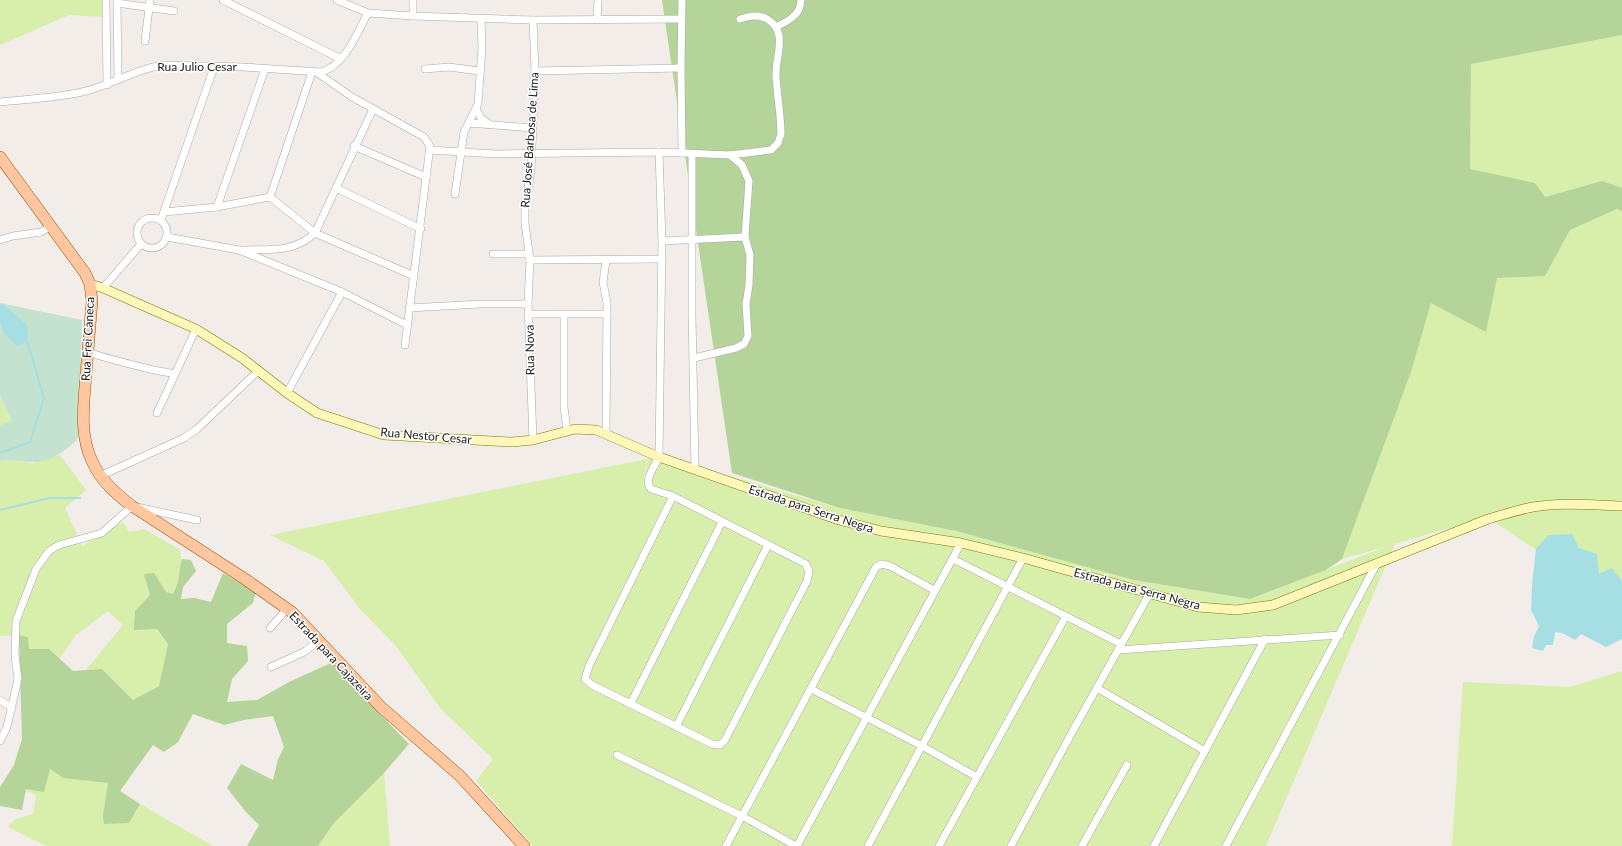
<svg xmlns="http://www.w3.org/2000/svg" width="1622" height="846" viewBox="0 0 1622 846" font-family="Lato,sans-serif">
<style>
.grass{fill:#d7efab}
.forest{fill:#b4d499}
.wetland{fill:#c3e2cf}
.water{fill:#a5dfe3}
.lines{fill:none;stroke-linecap:round;stroke-linejoin:round}
.stream{stroke:#a5dfe3;stroke-width:2}
.street-casing{stroke:#a8a8a8;stroke-width:8}
.secondary-casing{stroke:#817a00;stroke-width:10}
.primary-casing{stroke:#9f5100;stroke-width:12}
.street{stroke:#fff;stroke-width:7}
.secondary{stroke:#fef7ba;stroke-width:9}
.primary{stroke:#ffc7a0;stroke-width:11}
.labels{text-anchor:middle;stroke-width:3;stroke-linejoin:round;paint-order:stroke}
.street-label{font-size:12px;fill:#212121;stroke:#fff}
</style>
<rect width="100%" height="100%" fill="#f2ede8"/>
<!-- grass -->
<g class="grass">
<polygon points="0,0 102,0 102,17 69,15 0,45"/>
<polygon points="1622,35 1622,188 1602,181 1545,197 1470,170 1471,64"/>
<polygon points="1617,209 1622,211 1622,607 1487,517 1395,544 1266,846 533,846 476,781 493,759 441,709 396,646 360,609 324,561 270,535 647,459 640,503 649,453 840,508 956,531 1134,580 1250,599 1388,546 1342,559 1411,372 1431,303 1497,278 1544,276 1570,230"/>
<polygon points="0,395 12,421 0,425"/>
<path d="M 60,455 L 86,490 L 65,508 L 82,546 L 123,522 L 129,532 L 144,529 L 179,549 C 184,564 180,581 173,594 L 166,592 L 154,574 L 144,574 L 150,595 L 135,611 L 157,629 L 168,644 L 159,686 L 133,700 L 102,669 L 86,670 L 123,625 L 108,611 L 76,635 L 60,658 L 29,649 L 19,635 L 0,636 L 0,461 L 10,460 L 33,463 Z"/>
<polygon points="1622,671 1622,846 1452,846 1463,682 1570,687"/>
<polygon points="50,769 63,778 108,783 103,815 129,823 140,804 213,846 46,846 8,827 15,819 33,814 36,795 26,791 25,789"/>
<polygon points="384,773 390,846 318,846 333,824"/>
</g>
<!-- forest -->
<g class="forest">
<polygon points="662,0 1622,0 1622,35 1471,64 1470,169 1535,183 1545,197 1602,181 1622,188 1622,211 1617,209 1570,230 1545,276 1497,278 1486,332 1431,303 1411,372 1342,559 1326,570 1250,599 1134,580 956,531 840,508 732,473"/>
<path d="M 182,559 L 191,560 L 196,571 L 183,587 L 181,599 L 194,598 L 211,602 L 223,573 L 256,592 L 253,603 L 227,624 L 227,643 L 247,646 L 248,661 L 232,679 L 227,702 L 257,700 L 291,681 L 331,663 L 409,744 L 384,773 L 333,824 L 318,846 L 247,846 L 259,825 L 246,812 L 227,788 L 241,764 L 273,780 L 278,759 L 284,747 L 273,716 L 244,720 L 224,725 L 193,714 L 178,742 L 164,752 L 153,745 L 120,791 L 140,804 L 129,823 L 104,824 L 103,815 L 108,783 L 63,778 L 50,769 L 44,792 L 26,789 L 22,810 L 0,806 L 0,787 L 14,765 L 22,739 L 19,635 L 28,637 L 29,649 L 49,649 L 73,671 L 102,669 L 133,700 L 159,686 L 168,644 L 157,629 L 134,630 L 135,611 L 150,595 L 144,574 L 154,573 L 166,592 L 173,594 C 181,579 178,574 182,559 Z"/>
</g>
<!-- wetland -->
<path class="wetland" d="M 0,303 L 82,320 L 78,439 C 65,451 50,463 31,462 C 20,462 11,459 0,461 L 0,425 L 12,421 L 0,395 Z"/>
<!-- water -->
<g class="water">
<path d="M 2,303 L 28,326 L 27,341 L 18,346 C 0,333 0,328 0,305 Z"/>
<polygon points="1572,534 1579,548 1597,554 1599,574 1612,568 1622,581 1622,639 1606,647 1581,634 1575,640 1562,633 1555,632 1553,645 1546,645 1543,651 1532,648 1534,637 1539,626 1531,610 1532,584 1536,549 1548,535"/>
</g>
<g class="lines">
<!-- stream -->
<g class="stream">
<polyline points="0,453 30,442 44,398 27,341"/>
<polyline points="0,510 50,498 80,498"/>
</g>
<!-- street casing -->
<g class="street-casing">
<g id="street">
<polyline points="106,0 107,85"/>
<polyline points="117,0 118,80"/>
<polyline points="223,0 341,59"/>
<polyline points="337,0 368,13 413,16 533,20 681,19"/>
<polyline points="117,3 174,11"/>
<polyline points="413,16 413,0"/>
<polyline points="597,20 598,0"/>
<path d="M 776,27 C 788,21 801,15 801,0"/>
<polyline points="145,41 150,0"/>
<polyline points="425,69 449,67 479,71"/>
<polyline points="535,71 681,68"/>
<polyline points="316,72 352,97 424,137 430,146 405,345"/>
<path d="M 0,102 C 27,99 56,98 82,92 C 110,86 135,69 163,65 L 243,67 L 321,72 C 346,65 356,34 368,13"/>
<polyline points="476,109 481,118 489,124"/>
<polyline points="469,123 532,128"/>
<polyline points="354,146 426,177"/>
<path d="M 430,150 L 496,154 L 659,152 L 730,155 L 771,150 L 778,143 L 781,134 C 781,115 777,95 776,76 C 775,56 789,32 767,19 C 758,14 750,16 740,19"/>
<path d="M 659,152 L 662,241 L 659,457 C 655,466 643,480 651,489 L 673,496 L 806,564 L 809,571 L 807,581 L 725,740 L 720,745 L 712,744 L 592,685 L 585,679 L 589,666 L 673,496"/>
<polyline points="682,153 681,68 682,0"/>
<polyline points="692,155 692,315 695,470"/>
<polyline points="336,188 421,229"/>
<polyline points="455,194 464,132 478,104 482,48 481,19"/>
<polyline points="270,197 312,72"/>
<polyline points="217,207 265,69"/>
<polyline points="164,212 217,207 270,197 315,233 414,276"/>
<circle cx="152" cy="233" r="15"/>
<polyline points="161,220 214,67"/>
<polyline points="167,237 239,250 342,292 407,325"/>
<polyline points="0,240 13,236 41,232 52,226"/>
<polyline points="662,241 745,237"/>
<path d="M 242,250 C 270,249 294,253 315,233 L 373,109"/>
<polyline points="493,254 528,254"/>
<polyline points="530,260 661,259"/>
<polyline points="103,288 141,244"/>
<polyline points="409,308 481,304 528,304"/>
<polyline points="529,314 607,314"/>
<polyline points="564,315 564,407 567,430"/>
<path d="M 88,352 C 108,359 129,364 150,369 C 159,372 165,371 174,374"/>
<polyline points="694,358 736,348 744,344 748,336 746,304 749,285 750,255 745,237 749,181 742,165 730,155"/>
<polyline points="287,393 342,292"/>
<polyline points="157,413 196,329"/>
<polyline points="606,434 607,303 603,282 606,261"/>
<polyline points="533,440 528,304 530,260 525,224 525,206 531,171 535,71 533,20"/>
<polyline points="100,476 184,438 197,429 258,371"/>
<polyline points="953,559 1121,644"/>
<polyline points="270,628 287,609"/>
<polyline points="1118,650 1340,635"/>
<polyline points="271,667 304,652 319,640"/>
<polyline points="1097,688 1205,751"/>
<polyline points="811,689 922,746 977,777"/>
<polyline points="0,700 12,708"/>
<polyline points="631,703 722,522"/>
<polyline points="676,727 768,545"/>
<polyline points="0,741 7,727 18,679 15,655 16,621 36,569 49,551 59,545 102,533 132,506 197,520"/>
<polyline points="617,755 742,816 796,846"/>
<polyline points="726,846 876,567 882,564 890,566 934,590"/>
<polyline points="797,846 961,543"/>
<polyline points="868,846 1023,558"/>
<polyline points="939,846 1066,616"/>
<polyline points="1011,846 1071,734 1150,593"/>
<polyline points="1082,846 1127,765"/>
<polyline points="1154,846 1265,639"/>
<polyline points="1226,846 1377,563"/>
</g>
</g>
<!-- secondary casing -->
<g class="secondary-casing">
<path id="secondary" d="M 90,284 L 103,288 L 196,329 L 242,358 L 287,393 L 317,413 L 384,435 L 512,442 L 533,440 L 575,429 L 596,430 L 659,457 L 839,520 L 881,531 L 961,543 L 1023,558 L 1198,607 L 1236,610 L 1273,605 L 1488,519 C 1503,515 1517,510 1533,507 C 1562,502 1592,505 1622,506"/>
</g>
<!-- primary casing -->
<g class="primary-casing">
<path id="primary" d="M 0,157 L 85,273 L 90,284 L 92,301 C 90,325 88,350 86,374 C 84,403 79,434 92,461 C 100,480 116,494 132,506 L 245,579 L 293,613 L 381,707 L 460,776 L 524,846"/>
</g>
<!-- street -->
<use href="#street" class="street"/>
<!-- secondary -->
<use href="#secondary" class="secondary"/>
<!-- primary -->
<use href="#primary" class="primary"/>
</g>
<g class="labels">
<!-- street labels -->
<g class="street-label">
<text x="197" y="71">Rua Julio Cesar</text>
<text transform="translate(530 140) rotate(-86)" y="4">Rua José Barbosa de Lima</text>
<text transform="translate(88 339) rotate(-87)" y="4">Rua Frei Caneca</text>
<text transform="translate(530 350) rotate(-91)" y="4">Rua Nova</text>
<text transform="translate(426 436) rotate(5)" y="4">Rua Nestor Cesar</text>
<text transform="translate(811 509) rotate(18)" y="4">Estrada para Serra Negra</text>
<text transform="translate(1137 589) rotate(15)" y="4">Estrada para Serra Negra</text>
<text transform="translate(331 656) rotate(47)" y="4">Estrada para Cajazeira</text>
</g>
</g>
</svg>
